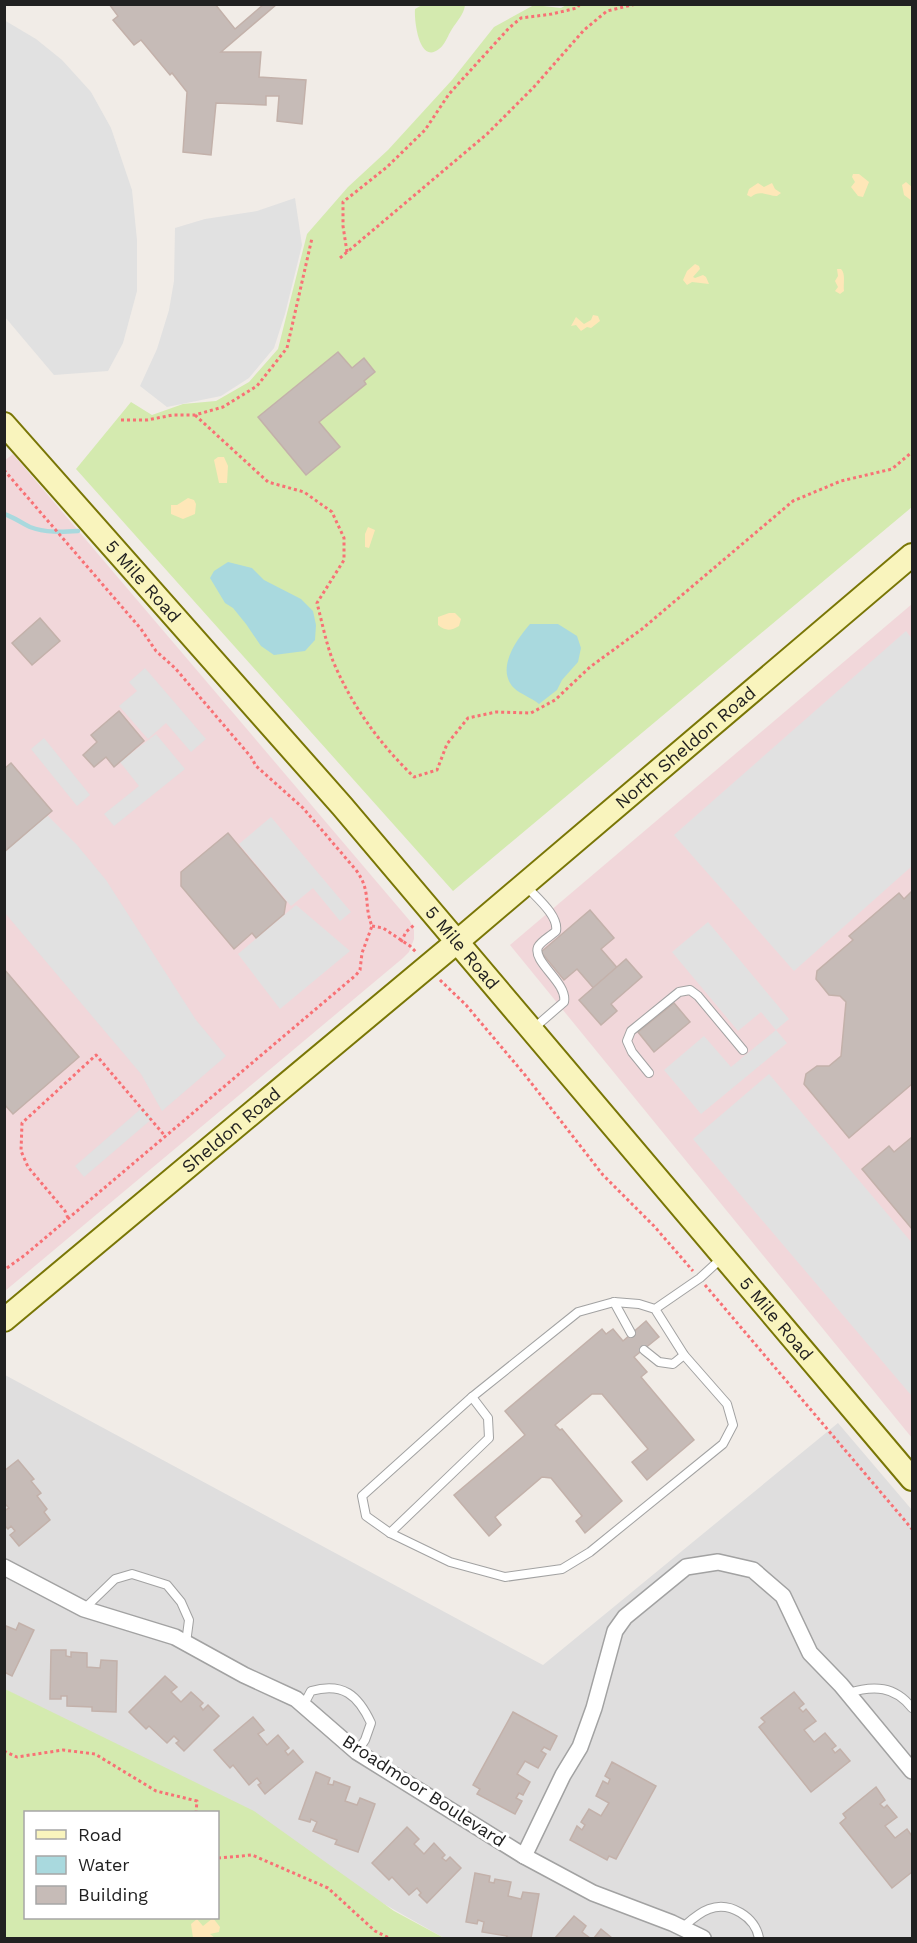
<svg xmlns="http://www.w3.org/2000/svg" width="917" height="1943" viewBox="0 0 917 1943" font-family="'Work Sans',sans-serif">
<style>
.residential{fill:#dfdede}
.commercial{fill:#f1d7da}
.grass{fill:#d4eaaf;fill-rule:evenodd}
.sand{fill:#fee7b8}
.parking{fill:#e1e1e1}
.water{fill:#a9d9de}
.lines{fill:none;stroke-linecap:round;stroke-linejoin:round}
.stream{stroke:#a9d9de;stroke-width:4.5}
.building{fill:#c6bbb7;stroke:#c3b1aa;stroke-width:1.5}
.lane-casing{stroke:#a2a2a2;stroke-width:10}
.street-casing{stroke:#a2a2a2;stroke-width:18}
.secondary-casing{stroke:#797606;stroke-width:26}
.path{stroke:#f87175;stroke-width:3;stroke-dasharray:3 3;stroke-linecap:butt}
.lane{stroke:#fff;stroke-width:8}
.street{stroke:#fff;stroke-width:15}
.secondary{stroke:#f9f4bd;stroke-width:22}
.labels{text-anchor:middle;stroke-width:6;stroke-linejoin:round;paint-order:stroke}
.street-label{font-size:18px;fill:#212121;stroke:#fff}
</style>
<rect width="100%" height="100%" fill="#f1ece7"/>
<!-- residential -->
<polygon class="residential" points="5,1375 543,1665 838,1423 912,1510 912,1938 444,1938 5,1689"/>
<!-- commercial -->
<g class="commercial">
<polygon points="13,454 410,921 414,930 414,939 409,952 403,958 5,1291 4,461"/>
<polygon points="912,604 912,1438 510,945"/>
</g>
<!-- grass -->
<g class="grass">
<path d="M 424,4 L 465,5 C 464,14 457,21 452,29 C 448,35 445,45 439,49 C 419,65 414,20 415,9 Z"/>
<polygon points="568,4 912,5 912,507 453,891 76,469 131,402 152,415 183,404 216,401 249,382 278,349 307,234 348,187 388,150 452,80 494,27 534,5 561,8"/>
<path d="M 5,1689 L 254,1811 L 394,1911 L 444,1938 L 5,1938 ZM 26,1812 L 218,1812 L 218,1918 L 26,1918 Z"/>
</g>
<!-- sand -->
<g class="sand">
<polygon points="853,174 859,174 869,182 863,197 858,196 851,187 855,182 852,177"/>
<polygon points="906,182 912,187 912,201 904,195 902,185"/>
<path d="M 758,183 L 764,187 L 772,183 L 775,189 L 781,193 L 777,196 C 767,196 760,189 751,197 L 747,195 L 749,189 Z"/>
<polygon points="695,264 699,266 700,269 693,277 695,278 703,275 706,277 709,284 692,282 687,285 683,280 687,271"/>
<path d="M 837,269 L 841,269 C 846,274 843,284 844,291 L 840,294 L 835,291 L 838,287 L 835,281 L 838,276 Z"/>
<polygon points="593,315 598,316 600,321 591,328 587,327 581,331 576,325 571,326 576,317 584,324 591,320"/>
<polygon points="218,457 224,457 228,466 227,483 219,483 214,460"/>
<polygon points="188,498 194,500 196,504 195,514 183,519 171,514 171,505 177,505"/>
<polygon points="368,527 375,530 369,548 365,547 365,534"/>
<path d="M 449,613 L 455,613 L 461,619 L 459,626 C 451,631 445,631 438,625 L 438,617 Z"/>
<polygon points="213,1918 220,1927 219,1932 210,1934 215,1938 193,1938 191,1924 197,1919 203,1926"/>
</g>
<!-- parking -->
<g class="parking">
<polygon points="4,20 36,39 62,60 91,92 111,128 132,190 137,240 137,291 123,343 108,371 54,375 5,317"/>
<polygon points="295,198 302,245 285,314 274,348 249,378 221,396 167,407 140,386 157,349 169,310 174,281 175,228 205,219 257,211"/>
<polygon points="906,631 912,639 912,866 794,971 674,835"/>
<polygon points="145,668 206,739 191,752 166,723 148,739 119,706 137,691 129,682"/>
<polygon points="156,734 185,769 114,826 104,814 139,786 120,762"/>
<polygon points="44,738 90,795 77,806 31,749"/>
<polygon points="47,815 77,845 106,880 196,1020 226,1056 162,1111 141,1074 5,913 4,852"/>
<polygon points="271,817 351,912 340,921 313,888 291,906 239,844"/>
<polygon points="296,905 350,951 280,1009 238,954"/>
<polygon points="708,922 789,1019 776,1030 787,1043 701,1114 664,1070 704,1036 731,1067 776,1030 761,1012 738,1031 672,952"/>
<polygon points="769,1074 912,1243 912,1394 911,1395 693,1139"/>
<polygon points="143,1107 153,1118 84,1177 75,1166"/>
</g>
<!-- water -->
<g class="water">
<polygon points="228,562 252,568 264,580 301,599 313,611 316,625 315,640 305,651 274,655 261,646 246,624 233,608 225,603 210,578 214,571"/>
<path d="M 530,624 L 558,624 L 577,636 L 581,648 L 578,662 L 562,680 L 557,690 L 539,704 C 532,698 520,694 514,688 C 495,669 517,639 530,624 Z"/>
</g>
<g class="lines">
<!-- stream -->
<path class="stream" d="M 4,514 C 14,517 21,523 30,527 C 45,533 63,532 78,531"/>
</g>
<!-- building -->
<g class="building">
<polygon points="109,4 215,4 235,29 264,4 277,4 221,52 261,52 259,77 306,80 302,124 277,121 279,96 266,96 266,105 216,103 211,155 183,152 187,92 172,73 170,75 141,40 134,45 113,20 118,16"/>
<polygon points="338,352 352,368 364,358 375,372 364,381 366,384 319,422 340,447 306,475 258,417"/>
<polygon points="40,618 60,641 32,665 12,643"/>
<polygon points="119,711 144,741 114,767 106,757 94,767 83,755 97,742 91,735"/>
<polygon points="11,763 52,811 4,852 4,769"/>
<polygon points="228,833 286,902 284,914 256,938 252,933 234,949 181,886 181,872"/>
<polygon points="912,891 912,1084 849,1138 804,1084 806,1074 817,1066 829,1066 841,1056 846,1002 840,996 829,995 816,979 817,971 853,940 849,936 899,893 904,899"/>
<polygon points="590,910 614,938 601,949 620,971 596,991 577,969 564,980 541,952"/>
<polygon points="626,959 642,977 611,1004 617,1011 601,1025 579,1000"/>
<polygon points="4,969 79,1057 13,1114 4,1104"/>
<polygon points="674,1003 690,1022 654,1052 638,1032"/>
<polygon points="912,1137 912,1229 862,1169 889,1146 894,1152"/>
<polygon points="646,1321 659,1337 634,1357 647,1372 641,1377 694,1440 647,1480 632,1462 648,1449 602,1394 592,1394 555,1425 560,1430 562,1429 622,1501 585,1533 576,1521 582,1516 551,1478 542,1477 495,1517 501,1525 489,1536 454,1495 525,1435 505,1411 602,1329 606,1334 613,1329 623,1341"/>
<polygon points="18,1460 34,1479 31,1481 41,1493 37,1496 47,1509 44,1512 50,1520 19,1546 10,1535 15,1531 11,1526 8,1529 4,1525 4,1511 9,1508 4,1503 4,1471"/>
<polygon points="19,1623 34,1630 12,1676 4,1672 4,1625 16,1630"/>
<polygon points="51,1650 66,1650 66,1656 71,1657 71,1652 87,1653 87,1667 100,1668 101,1660 117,1661 116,1712 92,1711 92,1707 67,1706 67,1696 61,1696 61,1699 50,1699"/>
<polygon points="165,1676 177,1687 171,1692 181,1702 191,1692 203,1703 200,1706 203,1710 208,1705 219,1716 184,1751 176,1743 179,1741 174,1736 167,1743 149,1726 146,1729 129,1712"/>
<polygon points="794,1692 804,1704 799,1708 803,1712 806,1709 816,1721 804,1730 814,1742 825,1733 836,1746 832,1749 835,1753 840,1749 850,1761 811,1792 759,1727 765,1722 761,1718"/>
<polygon points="513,1712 557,1736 550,1750 544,1747 541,1751 546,1754 538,1768 525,1761 517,1774 530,1782 523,1795 519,1793 516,1798 522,1801 515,1814 477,1794 480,1789 473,1785"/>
<polygon points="253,1717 264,1730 258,1734 267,1745 278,1735 289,1748 285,1751 288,1755 293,1750 303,1762 265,1794 258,1785 261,1783 257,1778 249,1785 233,1765 230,1768 214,1750"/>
<polygon points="612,1762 656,1786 616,1859 609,1856 607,1860 570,1840 577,1826 582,1830 585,1825 581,1822 589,1809 601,1816 609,1803 596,1796 603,1781 608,1784 610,1779 605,1776"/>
<polygon points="316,1772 330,1778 328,1784 333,1785 334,1781 350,1787 345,1801 357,1805 360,1798 375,1804 358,1852 335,1844 337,1840 313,1831 317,1822 311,1819 310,1822 299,1819"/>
<polygon points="876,1787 885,1800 880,1804 884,1808 887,1805 897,1817 885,1826 895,1838 907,1829 912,1836 912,1872 892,1888 840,1823 846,1818 843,1814"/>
<polygon points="407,1827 419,1839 414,1844 424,1854 434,1843 445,1855 442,1858 446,1861 450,1857 461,1868 427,1903 419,1895 421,1893 417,1888 409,1895 392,1877 389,1880 372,1863"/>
<polygon points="475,1873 490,1876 489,1882 494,1883 495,1879 511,1882 508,1896 521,1899 523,1892 539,1894 531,1938 506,1938 507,1936 482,1932 484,1922 478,1920 477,1924 466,1922"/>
<polygon points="574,1916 586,1926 582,1932 590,1938 555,1938"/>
<polygon points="601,1929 612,1938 594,1938"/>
</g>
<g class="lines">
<!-- lane casing -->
<g class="lane-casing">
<g id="lane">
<path d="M 527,887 C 537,898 559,916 556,931 C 551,936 541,941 538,947 C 532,962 568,983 564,1002 L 534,1028"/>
<polyline points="649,1073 632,1052 627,1041 631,1031 679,992 690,990 698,996 743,1050"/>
<polyline points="614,1302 631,1333"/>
<polyline points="655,1309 639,1304 614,1302 578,1312 472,1397 362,1496 366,1516 390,1533 450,1562 505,1577 562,1569 590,1552 723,1444 733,1425 727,1404 684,1355 655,1309 700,1278 723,1257"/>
<polyline points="644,1350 659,1362 673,1364 684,1355"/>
<polyline points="390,1533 489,1438 488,1418 472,1397"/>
<polyline points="84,1609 115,1579 132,1574 167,1585 181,1602 189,1620 186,1643"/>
<path d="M 848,1693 C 874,1685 895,1686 912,1708"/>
<path d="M 303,1706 L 311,1691 C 343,1682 358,1695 371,1723 L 365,1740 L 357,1752"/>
<path d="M 682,1928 C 690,1921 698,1913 709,1909 C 730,1901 755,1917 759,1938"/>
</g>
</g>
<!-- street casing -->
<g class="street-casing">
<g id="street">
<polyline points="4,1567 84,1609 175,1637 244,1675 296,1699 357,1752 524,1856 593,1893 672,1923 703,1938"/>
<polyline points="524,1856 563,1775 580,1747 594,1708 615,1631 625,1617 686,1567 718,1562 753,1570 783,1596 810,1653 841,1685 912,1771"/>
</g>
</g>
<!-- secondary casing -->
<g class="secondary-casing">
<g id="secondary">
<path id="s1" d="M 4,424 L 342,806 L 912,1479"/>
<path id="s2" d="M 4,1320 L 458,941 L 912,555"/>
</g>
</g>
<!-- path -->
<g class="path">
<polyline points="347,252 343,226 343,202 387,167 425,130 449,94 509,28 521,18 552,14 577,8 580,4"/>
<polyline points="340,258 487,134 533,88 584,30 607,11 636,4"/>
<path d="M 195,415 L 268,482 L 304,492 L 332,512 L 344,538 L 344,560 L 317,603 C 322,622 326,643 333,661 C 352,706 379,743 414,777 L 437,770 L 447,744 L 468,718 L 496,712 L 531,713 L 555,700 L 590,667 L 642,629 L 793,501 L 841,481 L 892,469 L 912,452"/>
<polyline points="121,420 147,420 173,415 195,415 223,407 257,386 287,348 312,238"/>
<path d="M 4,470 L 141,629 L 156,651 L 175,668 L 251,757 L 256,766 L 303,808 L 356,870 C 372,892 363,904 372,926 L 362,953 L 360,970 L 356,975 L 25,1255 L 4,1270"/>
<polyline points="372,926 383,928 410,946 416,952"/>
<polyline points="401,942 406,932 414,925"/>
<polyline points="440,980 466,1005 525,1075 603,1175 654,1226 693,1271"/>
<polyline points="68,1218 65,1211 28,1167 21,1151 22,1123 96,1055 165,1136"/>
<polyline points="705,1285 912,1529"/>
<polyline points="4,1751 17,1757 63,1750 95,1754 156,1791 197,1801 196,1812"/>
<polyline points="218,1858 252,1855 328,1888 375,1931 389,1938"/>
</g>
<!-- lane -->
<use href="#lane" class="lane"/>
<!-- street -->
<use href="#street" class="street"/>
<!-- secondary -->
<use href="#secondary" class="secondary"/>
</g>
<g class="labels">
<!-- street labels -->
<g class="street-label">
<text dy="6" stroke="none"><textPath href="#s1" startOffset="210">5 Mile Road</textPath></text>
<text dy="6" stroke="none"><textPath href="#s2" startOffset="890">North Sheldon Road</textPath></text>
<text dy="6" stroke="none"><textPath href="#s1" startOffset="696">5 Mile Road</textPath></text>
<text dy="6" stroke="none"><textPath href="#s2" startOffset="296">Sheldon Road</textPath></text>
<text dy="6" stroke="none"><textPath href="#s1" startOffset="1182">5 Mile Road</textPath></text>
<text transform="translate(424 1791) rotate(33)" y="6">Broadmoor Boulevard</text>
</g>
</g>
<!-- border -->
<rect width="917" height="1943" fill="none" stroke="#212121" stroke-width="12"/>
<!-- legend -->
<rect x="24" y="1811" width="195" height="108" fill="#ffffff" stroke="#a6a6a6" stroke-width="1.5"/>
<rect x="36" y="1830" width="30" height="9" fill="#f9f4bd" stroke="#a6a6a6" stroke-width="1.5"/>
<text x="78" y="1841" font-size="18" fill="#212121">Road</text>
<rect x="36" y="1856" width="30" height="18" fill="#a9d9de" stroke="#a6a6a6" stroke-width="1.5"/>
<text x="78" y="1871" font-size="18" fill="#212121">Water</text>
<rect x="36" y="1886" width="30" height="18" fill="#c6bbb7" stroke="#a6a6a6" stroke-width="1.5"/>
<text x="78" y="1901" font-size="18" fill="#212121">Building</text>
</svg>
